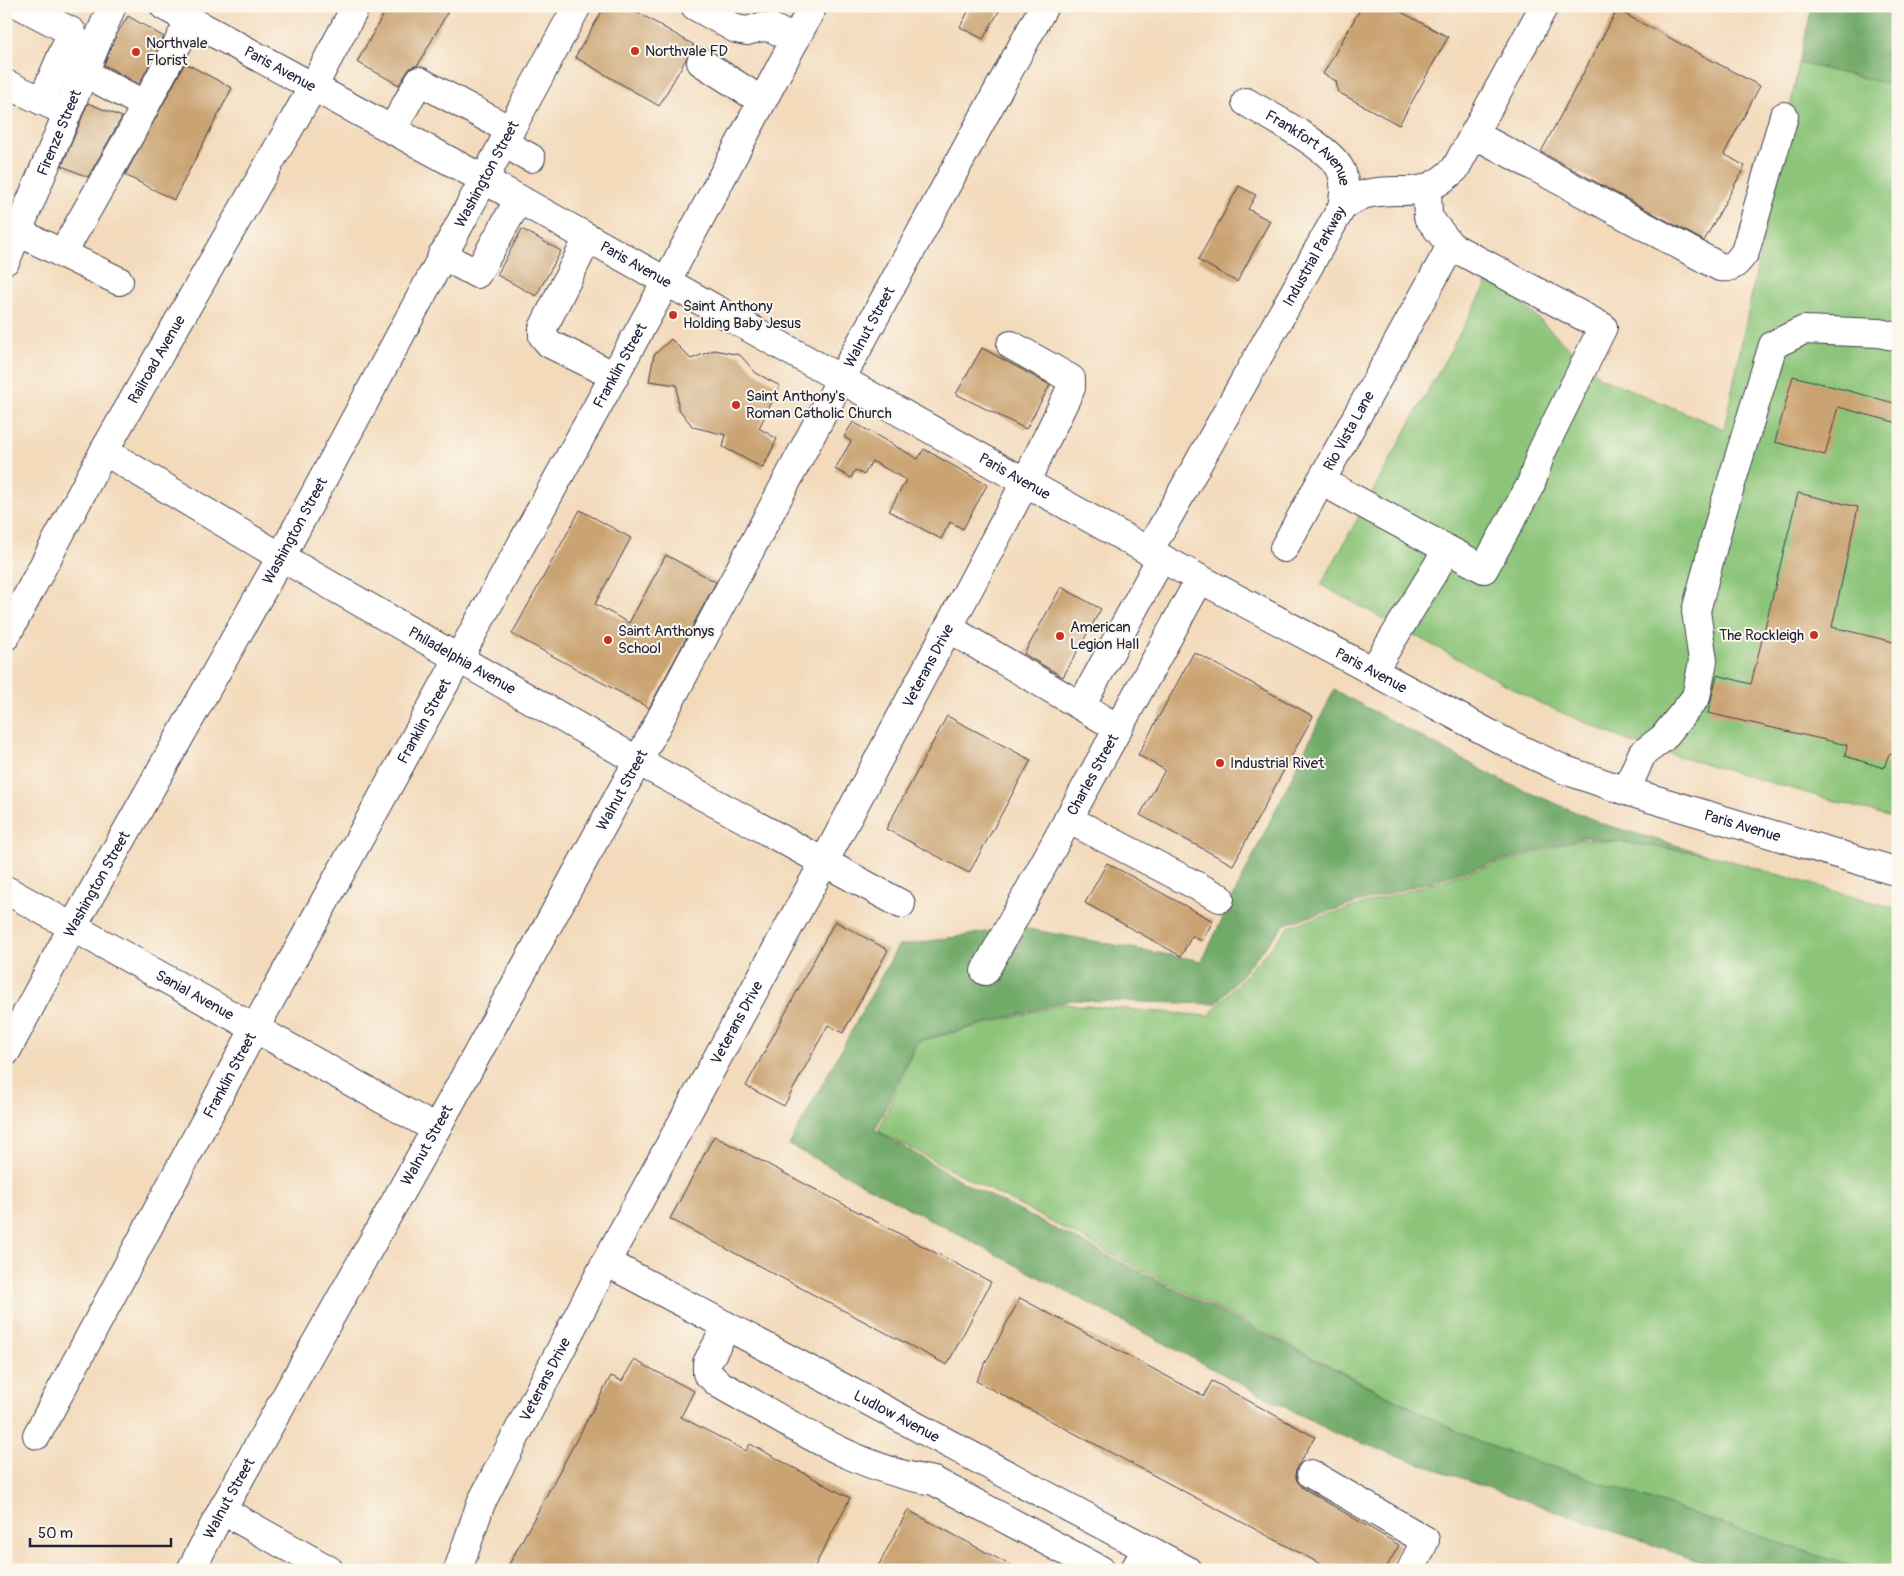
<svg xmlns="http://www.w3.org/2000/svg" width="1904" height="1576" viewBox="0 0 1904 1576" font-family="Pangolin,sans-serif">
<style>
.green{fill:#8cc579;stroke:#57745a}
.forest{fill:#71aa69;stroke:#4a6652}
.building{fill:#caa372}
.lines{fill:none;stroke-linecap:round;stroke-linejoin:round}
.minor-casing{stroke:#413e4e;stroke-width:30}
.minor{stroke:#fff;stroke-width:28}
.poi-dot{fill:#c8321e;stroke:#fbf7ec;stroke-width:2}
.labels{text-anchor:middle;stroke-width:4;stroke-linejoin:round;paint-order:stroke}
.poi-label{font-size:15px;fill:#22223b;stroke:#fbf7ec;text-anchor:start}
.street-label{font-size:15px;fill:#22223b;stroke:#fbf7ec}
</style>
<rect width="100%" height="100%" fill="#fbf7ec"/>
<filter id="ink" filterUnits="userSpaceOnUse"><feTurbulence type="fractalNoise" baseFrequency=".02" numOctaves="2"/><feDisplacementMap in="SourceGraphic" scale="10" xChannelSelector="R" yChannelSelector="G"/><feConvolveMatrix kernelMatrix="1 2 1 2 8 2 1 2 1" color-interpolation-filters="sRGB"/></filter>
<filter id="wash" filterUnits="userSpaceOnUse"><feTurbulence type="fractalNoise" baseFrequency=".0096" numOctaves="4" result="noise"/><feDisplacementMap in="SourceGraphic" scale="20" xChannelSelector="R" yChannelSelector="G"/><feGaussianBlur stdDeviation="1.12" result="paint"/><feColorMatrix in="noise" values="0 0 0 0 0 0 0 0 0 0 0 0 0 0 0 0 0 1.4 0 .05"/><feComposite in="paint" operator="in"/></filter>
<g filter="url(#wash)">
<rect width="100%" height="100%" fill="#f3dabb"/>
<!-- green -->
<g class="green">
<polygon points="1799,63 1898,86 1898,819 1632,743 1540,703 1321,585 1492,275 1600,377 1724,429"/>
<polygon points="1581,839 1649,845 1707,854 1898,909 1898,1570 1861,1570 1481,1443 1144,1271 878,1131 917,1042 1064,1004 1208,1016 1290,926"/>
</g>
<!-- forest -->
<g class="forest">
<polygon points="1812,6 1898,6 1898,86 1799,63"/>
<polygon points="1334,690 1503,781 1606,825 1707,854 1583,837 1285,924 1216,1004 1072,1000 917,1041 875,1130 970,1186 1481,1443 1861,1570 1724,1570 1336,1434 789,1145 898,946 1018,927 1202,961"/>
</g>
<g id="blocks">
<!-- building -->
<g class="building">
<polygon points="388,6 451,6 418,65 410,68 399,85 357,62"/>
<polygon points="605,6 627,6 694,45 659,106 575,57"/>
<polygon points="971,6 1002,6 983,39 960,27"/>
<polygon points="1362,6 1390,6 1448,37 1399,125 1338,92 1336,81 1323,74"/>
<polygon points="1617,10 1760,86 1724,154 1745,166 1704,241 1541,152"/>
<polygon points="128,16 164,37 139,84 104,65 117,34"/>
<polygon points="185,63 232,88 174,200 125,175"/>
<polygon points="88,103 122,117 88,177 62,166"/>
<polygon points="1239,186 1256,195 1248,209 1270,221 1237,282 1198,260"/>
<polygon points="522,229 561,251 536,296 497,275"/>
<polygon points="671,339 691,359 714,350 740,355 756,373 780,386 759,428 777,439 763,468 723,447 726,435 693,427 678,408 677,385 649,381 654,355"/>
<polygon points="982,348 1050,385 1026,429 956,394"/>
<polygon points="1793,376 1898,404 1898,423 1838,407 1825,455 1775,442"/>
<polygon points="853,422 918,459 924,449 987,485 963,529 950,522 941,539 889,511 906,480 872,461 864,475 855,470 851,478 835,469 851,441 844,437"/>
<polygon points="1798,493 1858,507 1832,627 1898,643 1898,756 1889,754 1884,768 1845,756 1847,745 1708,713 1717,675 1751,684"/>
<polygon points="580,510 631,538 595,604 629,623 666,555 716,582 649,708 512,634"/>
<polygon points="1061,587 1101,609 1063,677 1024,654"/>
<polygon points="1194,652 1313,716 1233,865 1140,815 1165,770 1138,755"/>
<polygon points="947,716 1031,760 969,873 886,829"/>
<polygon points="1107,863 1213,921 1202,941 1192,936 1181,956 1085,903"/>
<polygon points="835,921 888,950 843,1033 828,1025 784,1106 746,1086"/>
<polygon points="714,1136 991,1282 947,1365 670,1219"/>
<polygon points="1020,1298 1204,1396 1212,1381 1315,1437 1297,1467 1295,1474 1297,1481 1303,1488 1399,1545 1385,1570 1332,1570 976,1381"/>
<polygon points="634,1360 694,1391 681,1417 746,1451 750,1444 850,1498 813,1570 506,1570 611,1376 622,1381"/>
<polygon points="908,1510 1019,1570 876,1570"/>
</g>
</g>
</g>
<g filter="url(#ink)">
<use href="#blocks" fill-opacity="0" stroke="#413e4e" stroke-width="1"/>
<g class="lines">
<!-- minor casing -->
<g class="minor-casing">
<g id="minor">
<polyline points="22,6 72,32 42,101"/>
<path id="s1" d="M 164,6 L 483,179 L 1161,558 L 1507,743 L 1565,770 L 1626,791 L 1898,872"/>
<polyline points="695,6 736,29 747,31 761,27 772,28 795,40"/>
<polyline points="701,62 762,101"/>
<polyline points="85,73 145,105"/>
<polyline points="6,84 58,108"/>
<path id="s2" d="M 1246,102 C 1269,116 1335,149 1342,173 C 1346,185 1344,195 1342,207"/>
<polyline points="392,130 419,81 510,130"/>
<path d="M 1474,134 L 1720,267 C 1733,269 1737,263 1745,252 L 1784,116"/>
<polyline points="503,143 531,158"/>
<path id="s3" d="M 1427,190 L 1428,217 L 1451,246 L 1603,327 L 1541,453 L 1531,484 L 1484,569 L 1321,481 L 1451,246"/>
<polyline points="18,232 119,281"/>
<polyline points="588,238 543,328 543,336 550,344 615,376"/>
<polyline points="62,254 131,133 190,20"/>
<polyline points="442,255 477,274 519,199"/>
<path id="s4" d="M 6,260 L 112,6"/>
<path id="s5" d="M 104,451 L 281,557 L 638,761 L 901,904"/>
<polyline points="1284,548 1321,481"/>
<path id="s6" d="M 1149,551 L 1342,207 C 1349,203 1357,196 1366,194 C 1407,185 1418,203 1455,169 L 1544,6"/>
<polyline points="948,628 1118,728"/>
<path id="s7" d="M 6,636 L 104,451 L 313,87 L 356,6"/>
<polyline points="1373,671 1447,550"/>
<polyline points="1081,706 1161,558"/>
<polyline points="1626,791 1642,754 1663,738 1696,697 1703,661 1696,611 1720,520 1773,345 1804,330 1879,333 1898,337"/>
<polyline points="1068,819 1220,898"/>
<path id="s8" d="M 6,890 L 436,1129"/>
<path id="s9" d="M 985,971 L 1200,579"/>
<path id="s10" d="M 6,1052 L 72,928 L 281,557 L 577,6"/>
<path id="s11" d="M 606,1262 L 1187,1570"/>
<path d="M 727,1326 L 707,1363 L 707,1373 L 719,1384 C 786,1421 857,1470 934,1481 L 1101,1570"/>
<path id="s12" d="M 37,1435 L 255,1028 L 666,282 L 813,6"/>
<polyline points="1311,1474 1425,1540 1411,1570"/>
<polyline points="222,1510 329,1570"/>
<path id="s13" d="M 191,1570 L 222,1510 L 436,1129 L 638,761 L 841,379 L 1044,6"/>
<path id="s14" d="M 458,1570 L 481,1503 L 606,1262 L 823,864 L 1026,481 L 1071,388 L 1071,379 L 1011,345"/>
<polyline points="1134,1570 1147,1549"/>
</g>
</g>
<!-- minor -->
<use href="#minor" class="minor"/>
</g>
</g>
<!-- markers -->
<g class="poi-dot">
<circle cx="635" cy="51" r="5"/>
<circle cx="136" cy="52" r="5"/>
<circle cx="673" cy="315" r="5"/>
<circle cx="736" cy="405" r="5"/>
<circle cx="1814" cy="635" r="5"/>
<circle cx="1060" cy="636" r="5"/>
<circle cx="608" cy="640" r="5"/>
<circle cx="1220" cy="763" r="5"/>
</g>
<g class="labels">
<!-- poi labels -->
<g class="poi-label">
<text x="146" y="48">Northvale<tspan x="146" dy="17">Florist</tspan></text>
<text x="645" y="56">Northvale FD</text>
<text x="683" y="311">Saint Anthony<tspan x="683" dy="17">Holding Baby Jesus</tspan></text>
<text x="746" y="401">Saint Anthony's<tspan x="746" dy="17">Roman Catholic Church</tspan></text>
<text x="1070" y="632">American<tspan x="1070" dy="17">Legion Hall</tspan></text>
<text x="618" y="636">Saint Anthonys<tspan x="618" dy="17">School</tspan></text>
<text x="1804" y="640" text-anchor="end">The Rockleigh</text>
<text x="1230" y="768">Industrial Rivet</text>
</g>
<!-- street labels -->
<g class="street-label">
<text dy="5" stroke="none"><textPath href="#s1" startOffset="132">Paris Avenue</textPath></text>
<text dy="5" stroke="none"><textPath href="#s4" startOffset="138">Firenze Street</textPath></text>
<text dy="5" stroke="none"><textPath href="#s2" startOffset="79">Frankfort Avenue</textPath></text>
<text dy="5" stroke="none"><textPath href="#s10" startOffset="1001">Washington Street</textPath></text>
<text dy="5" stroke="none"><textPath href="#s6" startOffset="338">Industrial Parkway</textPath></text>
<text dy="5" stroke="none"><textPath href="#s1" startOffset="538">Paris Avenue</textPath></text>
<text dy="5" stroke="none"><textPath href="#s13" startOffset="1416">Walnut Street</textPath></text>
<text dy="5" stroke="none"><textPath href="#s7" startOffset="315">Railroad Avenue</textPath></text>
<text dy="5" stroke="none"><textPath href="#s12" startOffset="1218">Franklin Street</textPath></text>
<text dy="5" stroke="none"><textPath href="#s3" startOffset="749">Rio Vista Lane</textPath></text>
<text dy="5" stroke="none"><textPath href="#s1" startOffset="972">Paris Avenue</textPath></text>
<text dy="5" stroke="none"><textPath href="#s10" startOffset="596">Washington Street</textPath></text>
<text dy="5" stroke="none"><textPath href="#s5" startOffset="415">Philadelphia Avenue</textPath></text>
<text dy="5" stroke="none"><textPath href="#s14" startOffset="1020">Veterans Drive</textPath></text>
<text dy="5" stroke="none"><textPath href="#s1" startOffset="1378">Paris Avenue</textPath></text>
<text dy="5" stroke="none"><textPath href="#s12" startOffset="812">Franklin Street</textPath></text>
<text dy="5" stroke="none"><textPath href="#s9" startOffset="224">Charles Street</textPath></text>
<text dy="5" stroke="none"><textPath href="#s13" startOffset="891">Walnut Street</textPath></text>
<text dy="5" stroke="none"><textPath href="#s1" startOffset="1782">Paris Avenue</textPath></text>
<text dy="5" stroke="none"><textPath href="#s10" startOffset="191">Washington Street</textPath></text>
<text dy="5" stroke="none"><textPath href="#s8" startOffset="216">Sanial Avenue</textPath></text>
<text dy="5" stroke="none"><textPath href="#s14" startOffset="615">Veterans Drive</textPath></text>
<text dy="5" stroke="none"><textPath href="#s12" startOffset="408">Franklin Street</textPath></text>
<text dy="5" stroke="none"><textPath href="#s13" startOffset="486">Walnut Street</textPath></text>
<text dy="5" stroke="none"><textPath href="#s14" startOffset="210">Veterans Drive</textPath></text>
<text dy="5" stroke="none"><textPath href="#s11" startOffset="329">Ludlow Avenue</textPath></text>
<text dy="5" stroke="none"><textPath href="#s13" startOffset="81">Walnut Street</textPath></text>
</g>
</g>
<!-- margin -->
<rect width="1904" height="1576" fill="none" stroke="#fbf7ec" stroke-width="25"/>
<!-- scale -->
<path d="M30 1538v8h141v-8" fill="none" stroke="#22223b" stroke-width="2.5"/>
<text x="38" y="1538" font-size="15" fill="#22223b" stroke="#fbf7ec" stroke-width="4" paint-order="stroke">50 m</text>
</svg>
